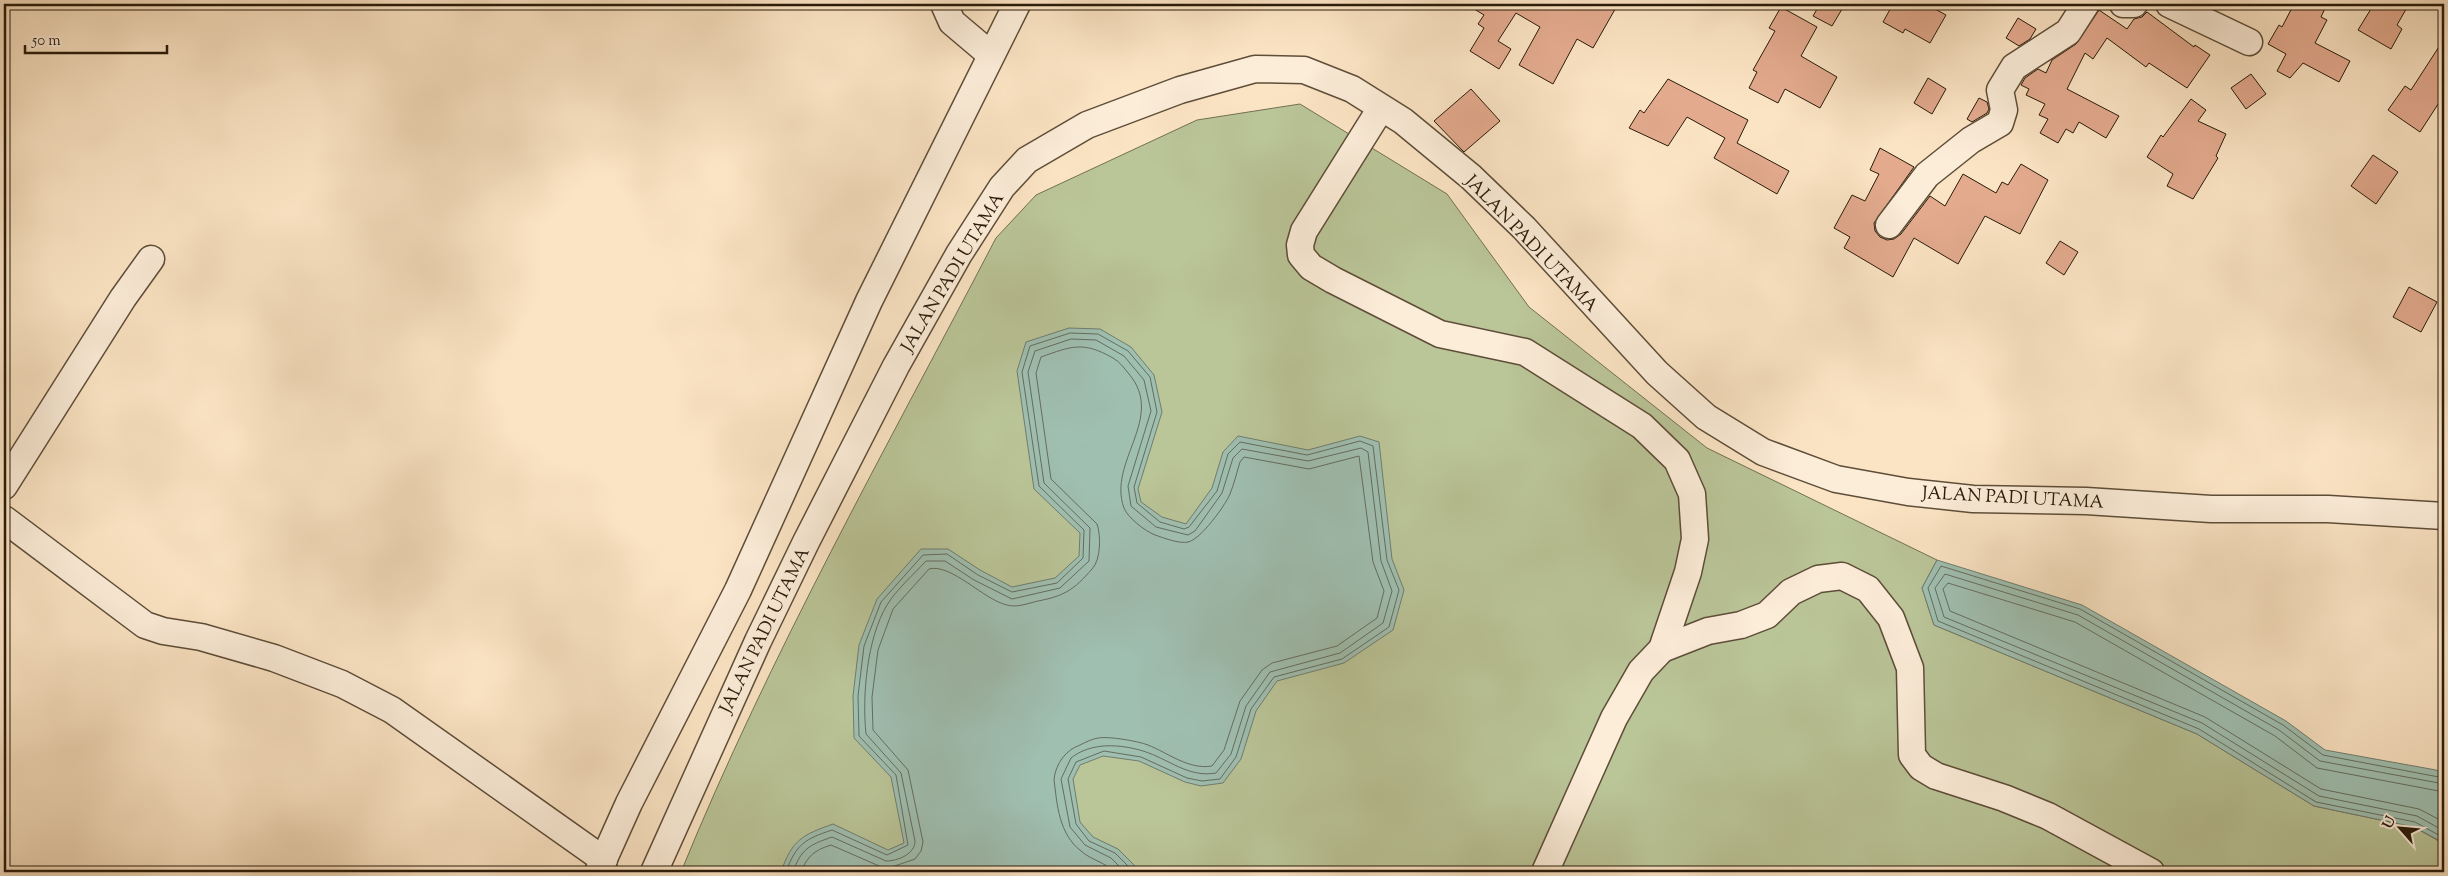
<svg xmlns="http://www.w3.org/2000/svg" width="2448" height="876" viewBox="0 0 2448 876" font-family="'Sorts Mill Goudy',serif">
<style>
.grass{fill:#bac598;stroke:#727051}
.water{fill:#9fbfb1;stroke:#707d6e}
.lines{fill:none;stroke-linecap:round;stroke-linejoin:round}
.shore{stroke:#646d5e;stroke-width:1}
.building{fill:#e3aa8e;stroke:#291b0a}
.minor-casing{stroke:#5e4d38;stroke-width:29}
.minor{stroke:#fcedd9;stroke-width:26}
.labels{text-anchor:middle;stroke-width:4;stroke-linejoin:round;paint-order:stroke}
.street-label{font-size:18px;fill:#291b0a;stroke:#fcedd9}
</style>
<rect width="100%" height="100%" fill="#fbe4c4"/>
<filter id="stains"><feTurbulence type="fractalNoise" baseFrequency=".004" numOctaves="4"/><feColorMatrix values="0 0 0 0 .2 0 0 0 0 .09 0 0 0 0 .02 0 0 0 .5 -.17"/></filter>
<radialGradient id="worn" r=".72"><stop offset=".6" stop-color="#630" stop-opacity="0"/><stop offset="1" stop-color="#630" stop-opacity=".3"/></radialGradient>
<!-- grass -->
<path class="grass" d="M 1300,104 L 1447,194 L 1529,307 L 1707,448 L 1937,560 L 1922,588 L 1934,625 L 2197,734 L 2314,806 L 2414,827 L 2444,844 L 2444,872 L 681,872 C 770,654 887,447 996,238 L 1036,195 L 1197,120 Z"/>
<!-- water -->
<g class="water">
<path d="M 1069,328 L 1100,329 L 1131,347 L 1154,375 L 1162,412 L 1138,489 L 1141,502 L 1162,517 L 1186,524 L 1212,488 L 1223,452 L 1238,436 L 1308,450 L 1360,436 L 1379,442 L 1392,559 L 1404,590 L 1393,630 L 1344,663 L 1277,681 L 1256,711 L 1241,759 L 1223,783 L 1201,786 L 1185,782 L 1139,761 L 1103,756 L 1080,765 L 1073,779 L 1080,822 L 1093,837 L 1118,849 L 1141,872 L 781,872 C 792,840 802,835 833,824 L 888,850 L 904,843 L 891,777 L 854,738 L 853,696 L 859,645 L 877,599 L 921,549 L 948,549 L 980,570 L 1012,587 L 1055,578 L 1079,556 L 1080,533 L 1034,489 L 1017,371 L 1026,342 Z"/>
<polygon points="1937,560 2082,605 2286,721 2325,750 2436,770 2444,774 2444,843 2414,827 2314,806 2197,734 1934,625 1922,588"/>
</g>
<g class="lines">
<!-- shore -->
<g class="shore">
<polyline points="2444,778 2323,755 2283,725 2080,609 1941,566 1928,588 1938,621 2199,729 2316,802 2415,822 2444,838"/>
<polyline points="2444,784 2320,761 2279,730 2078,615 1945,574 1935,588 1944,617 2202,723 2319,796 2417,816 2444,831"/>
<polyline points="2444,792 2317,768 2275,736 2075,622 1948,583 1943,589 1950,611 2205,717 2321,789 2419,809 2444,822"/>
<path d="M 786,872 C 796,844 805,839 832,830 L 887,855 L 908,845 L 896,775 L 859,736 L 858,696 L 864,646 L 881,602 L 923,555 L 947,554 L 978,575 L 1012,592 L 1057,583 L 1083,558 L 1084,530 L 1039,486 L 1022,372 L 1030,346 L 1070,333 L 1098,334 L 1128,351 L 1150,377 L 1157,412 L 1134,487 L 1137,503 L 1160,522 L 1184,529 L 1189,527 L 1217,491 L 1228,454 L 1240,442 L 1307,455 L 1360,441 L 1373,446 L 1387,560 L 1399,590 L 1389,627 L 1342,659 L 1274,677 L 1251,709 L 1236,757 L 1220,779 L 1202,781 L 1187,778 L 1141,757 L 1104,751 L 1076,762 L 1068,779 L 1076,824 L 1089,841 L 1115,853 L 1134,872"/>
<path d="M 793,872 C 801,849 809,845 832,837 L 886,861 C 898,861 915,854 915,841 L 901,773 L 866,734 C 862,696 867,638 887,605 C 897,589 913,575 926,561 L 945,561 L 974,580 L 1012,599 L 1060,588 L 1089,561 L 1090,528 L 1044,483 L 1028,372 L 1035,351 L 1071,339 L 1096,340 L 1124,356 L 1144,380 L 1151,411 L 1128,486 L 1131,506 L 1156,527 L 1188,535 L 1195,531 L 1222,493 L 1233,458 L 1242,449 L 1308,461 L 1361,448 L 1368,452 L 1381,561 L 1392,591 L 1383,623 L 1340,653 L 1270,672 L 1246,706 L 1231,754 L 1216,773 C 1188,778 1169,759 1143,751 C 1120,744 1091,742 1071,758 L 1061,779 L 1070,827 L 1085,845 L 1111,858 L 1125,872"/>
<path d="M 801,872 C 807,856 815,850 831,845 L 886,869 L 915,859 L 921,851 L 923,842 L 908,770 L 873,730 L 872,697 L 878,650 L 893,609 L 929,569 C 951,563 984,600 1007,605 C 1017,608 1029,603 1038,601 C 1064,596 1074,590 1092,569 C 1101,560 1101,535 1097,524 L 1051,479 L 1036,373 L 1041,357 C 1072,346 1083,341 1113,358 C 1120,362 1124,368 1129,374 C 1166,418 1107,462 1124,508 C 1128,518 1145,531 1155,535 C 1164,538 1179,544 1188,542 C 1200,540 1225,506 1230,494 C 1234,484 1237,472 1240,462 L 1244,457 L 1309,469 L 1359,456 L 1373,562 L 1384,591 L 1377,618 L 1337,646 L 1272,663 L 1262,670 L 1240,701 L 1224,750 L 1212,766 C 1189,770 1168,753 1148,745 C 1138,741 1108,736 1098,738 C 1092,739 1086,742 1080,745 C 1066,750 1056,763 1054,779 C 1057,805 1059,834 1081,851 C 1091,860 1105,862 1114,872"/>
</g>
</g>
<!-- building -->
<g class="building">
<polygon points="1466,4 1618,4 1593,48 1577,39 1553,84 1519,65 1540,27 1516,13 1498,41 1511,49 1499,69 1470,51 1484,28 1478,24 1484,15"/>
<polygon points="1820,4 1845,4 1832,26 1813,16"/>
<polygon points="1893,4 1926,4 1946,15 1930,43 1905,29 1903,33 1883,22"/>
<polygon points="2294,4 2327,4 2321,17 2327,20 2315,43 2350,61 2339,82 2303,63 2290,78 2277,71 2286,54 2268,44 2279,25 2282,27"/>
<polygon points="2374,4 2409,4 2397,25 2402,29 2391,49 2358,30"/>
<polygon points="1781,7 1817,27 1801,56 1837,77 1820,108 1785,89 1778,103 1749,88 1757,72 1753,70 1775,31 1769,28"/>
<polygon points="2099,10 2127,29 2134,19 2142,17 2147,12 2194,47 2195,45 2210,55 2187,88 2149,63 2146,67 2107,38 2093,59 2085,53 2067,89 2119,116 2106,138 2079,122 2073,133 2066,129 2058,143 2040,133 2048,119 2039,115 2045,104 2026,95 2029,89 2021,85 2025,78 2038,69 2046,73 2052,60 2076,44"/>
<polygon points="2018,18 2036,29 2030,39 2019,46 2006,38"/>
<polygon points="2444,39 2444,95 2420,132 2388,110 2405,86 2411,90"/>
<polygon points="2251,74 2266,94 2246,109 2231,88"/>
<polygon points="1928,78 1946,89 1932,114 1914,103"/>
<polygon points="1668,79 1748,120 1737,143 1789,171 1777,194 1714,158 1725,138 1687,117 1668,146 1629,128 1640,110 1644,113"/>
<polygon points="1471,89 1500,121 1464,152 1434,121"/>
<polygon points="1979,98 1987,102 1989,109 1987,113 1972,122 1967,119"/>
<polygon points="2191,99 2206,110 2198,121 2226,134 2216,156 2218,158 2193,199 2167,186 2173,174 2147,157 2161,135 2163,137"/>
<polygon points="1880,148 1914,167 1874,223 1875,231 1880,237 1887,240 1894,239 1901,234 1930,196 1945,206 1963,174 1996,193 2002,182 2008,185 2021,164 2048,180 2020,234 1985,216 1958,264 1914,238 1893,277 1844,248 1850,237 1834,228 1852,195 1865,201 1879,174 1870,170"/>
<polygon points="2373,155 2398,172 2376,204 2351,186"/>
<polygon points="2060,241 2078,252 2064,275 2046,263"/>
<polygon points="2409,287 2437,302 2421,332 2393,317"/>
</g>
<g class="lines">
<!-- minor casing -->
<g class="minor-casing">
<g id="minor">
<polyline points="944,4 952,22 991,55"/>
<polyline points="2123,4 2134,4"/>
<polyline points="2169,4 2249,42"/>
<polyline points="1381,108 1304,231 1300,245 1301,255 1311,267 1333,280 1440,334 1525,352 1642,426 1677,460 1692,494 1695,539 1688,572 1662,649 1641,671 1614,718 1545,872"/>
<polyline points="1889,225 1927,175 1971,140 2000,123 2004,110 2000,90 2014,67 2068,32 2086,4"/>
<polyline points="4,486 123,298 151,259"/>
<polyline points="4,519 145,625 163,631 201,637 274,658 342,684 392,710 604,860"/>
<polyline points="1662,649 1708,631 1741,625 1767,615 1791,592 1818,579 1842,576 1868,589 1891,618 1910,668 1912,755 1921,767 1936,776 2004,798 2048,816 2151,872"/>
<polyline points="598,872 629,803 738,590 869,301 1017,4"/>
<polyline points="654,872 758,641 806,542 896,366 959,254 1002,187 1027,160 1087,125 1180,90 1255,69 1304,70 1352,89 1403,121 1471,177 1524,228 1657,373 1706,417 1763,452 1836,479 1908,492 1973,499 2086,501 2211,509 2328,509 2444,516"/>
</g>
</g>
<!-- minor -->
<use href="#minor" class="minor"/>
</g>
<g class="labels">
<!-- street labels -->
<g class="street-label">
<text transform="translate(1532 243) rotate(46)" y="6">JALAN PADI UTAMA</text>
<text transform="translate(952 272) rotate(-59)" y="6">JALAN PADI UTAMA</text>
<text transform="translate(2013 497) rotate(3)" y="6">JALAN PADI UTAMA</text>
<text transform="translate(764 630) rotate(-64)" y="6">JALAN PADI UTAMA</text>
</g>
</g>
<!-- margin -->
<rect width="2448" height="876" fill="none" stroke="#fbe4c4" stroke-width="20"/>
<rect x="5" y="5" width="2438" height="866" fill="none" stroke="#291b0a" stroke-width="2.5"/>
<rect x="10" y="10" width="2428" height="856" fill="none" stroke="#291b0a"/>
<!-- north arrow -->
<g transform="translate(2400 828) rotate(297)" stroke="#fcedd9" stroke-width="4" paint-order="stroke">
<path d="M0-4L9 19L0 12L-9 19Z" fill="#291b0a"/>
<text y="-8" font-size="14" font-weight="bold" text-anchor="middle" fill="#291b0a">U</text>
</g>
<!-- scale -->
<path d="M25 45v8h142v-8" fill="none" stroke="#291b0a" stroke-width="2.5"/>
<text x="32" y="45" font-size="15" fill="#291b0a" stroke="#fcedd9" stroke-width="4" paint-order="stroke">50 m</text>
<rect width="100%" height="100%" filter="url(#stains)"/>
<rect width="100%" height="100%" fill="url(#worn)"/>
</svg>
